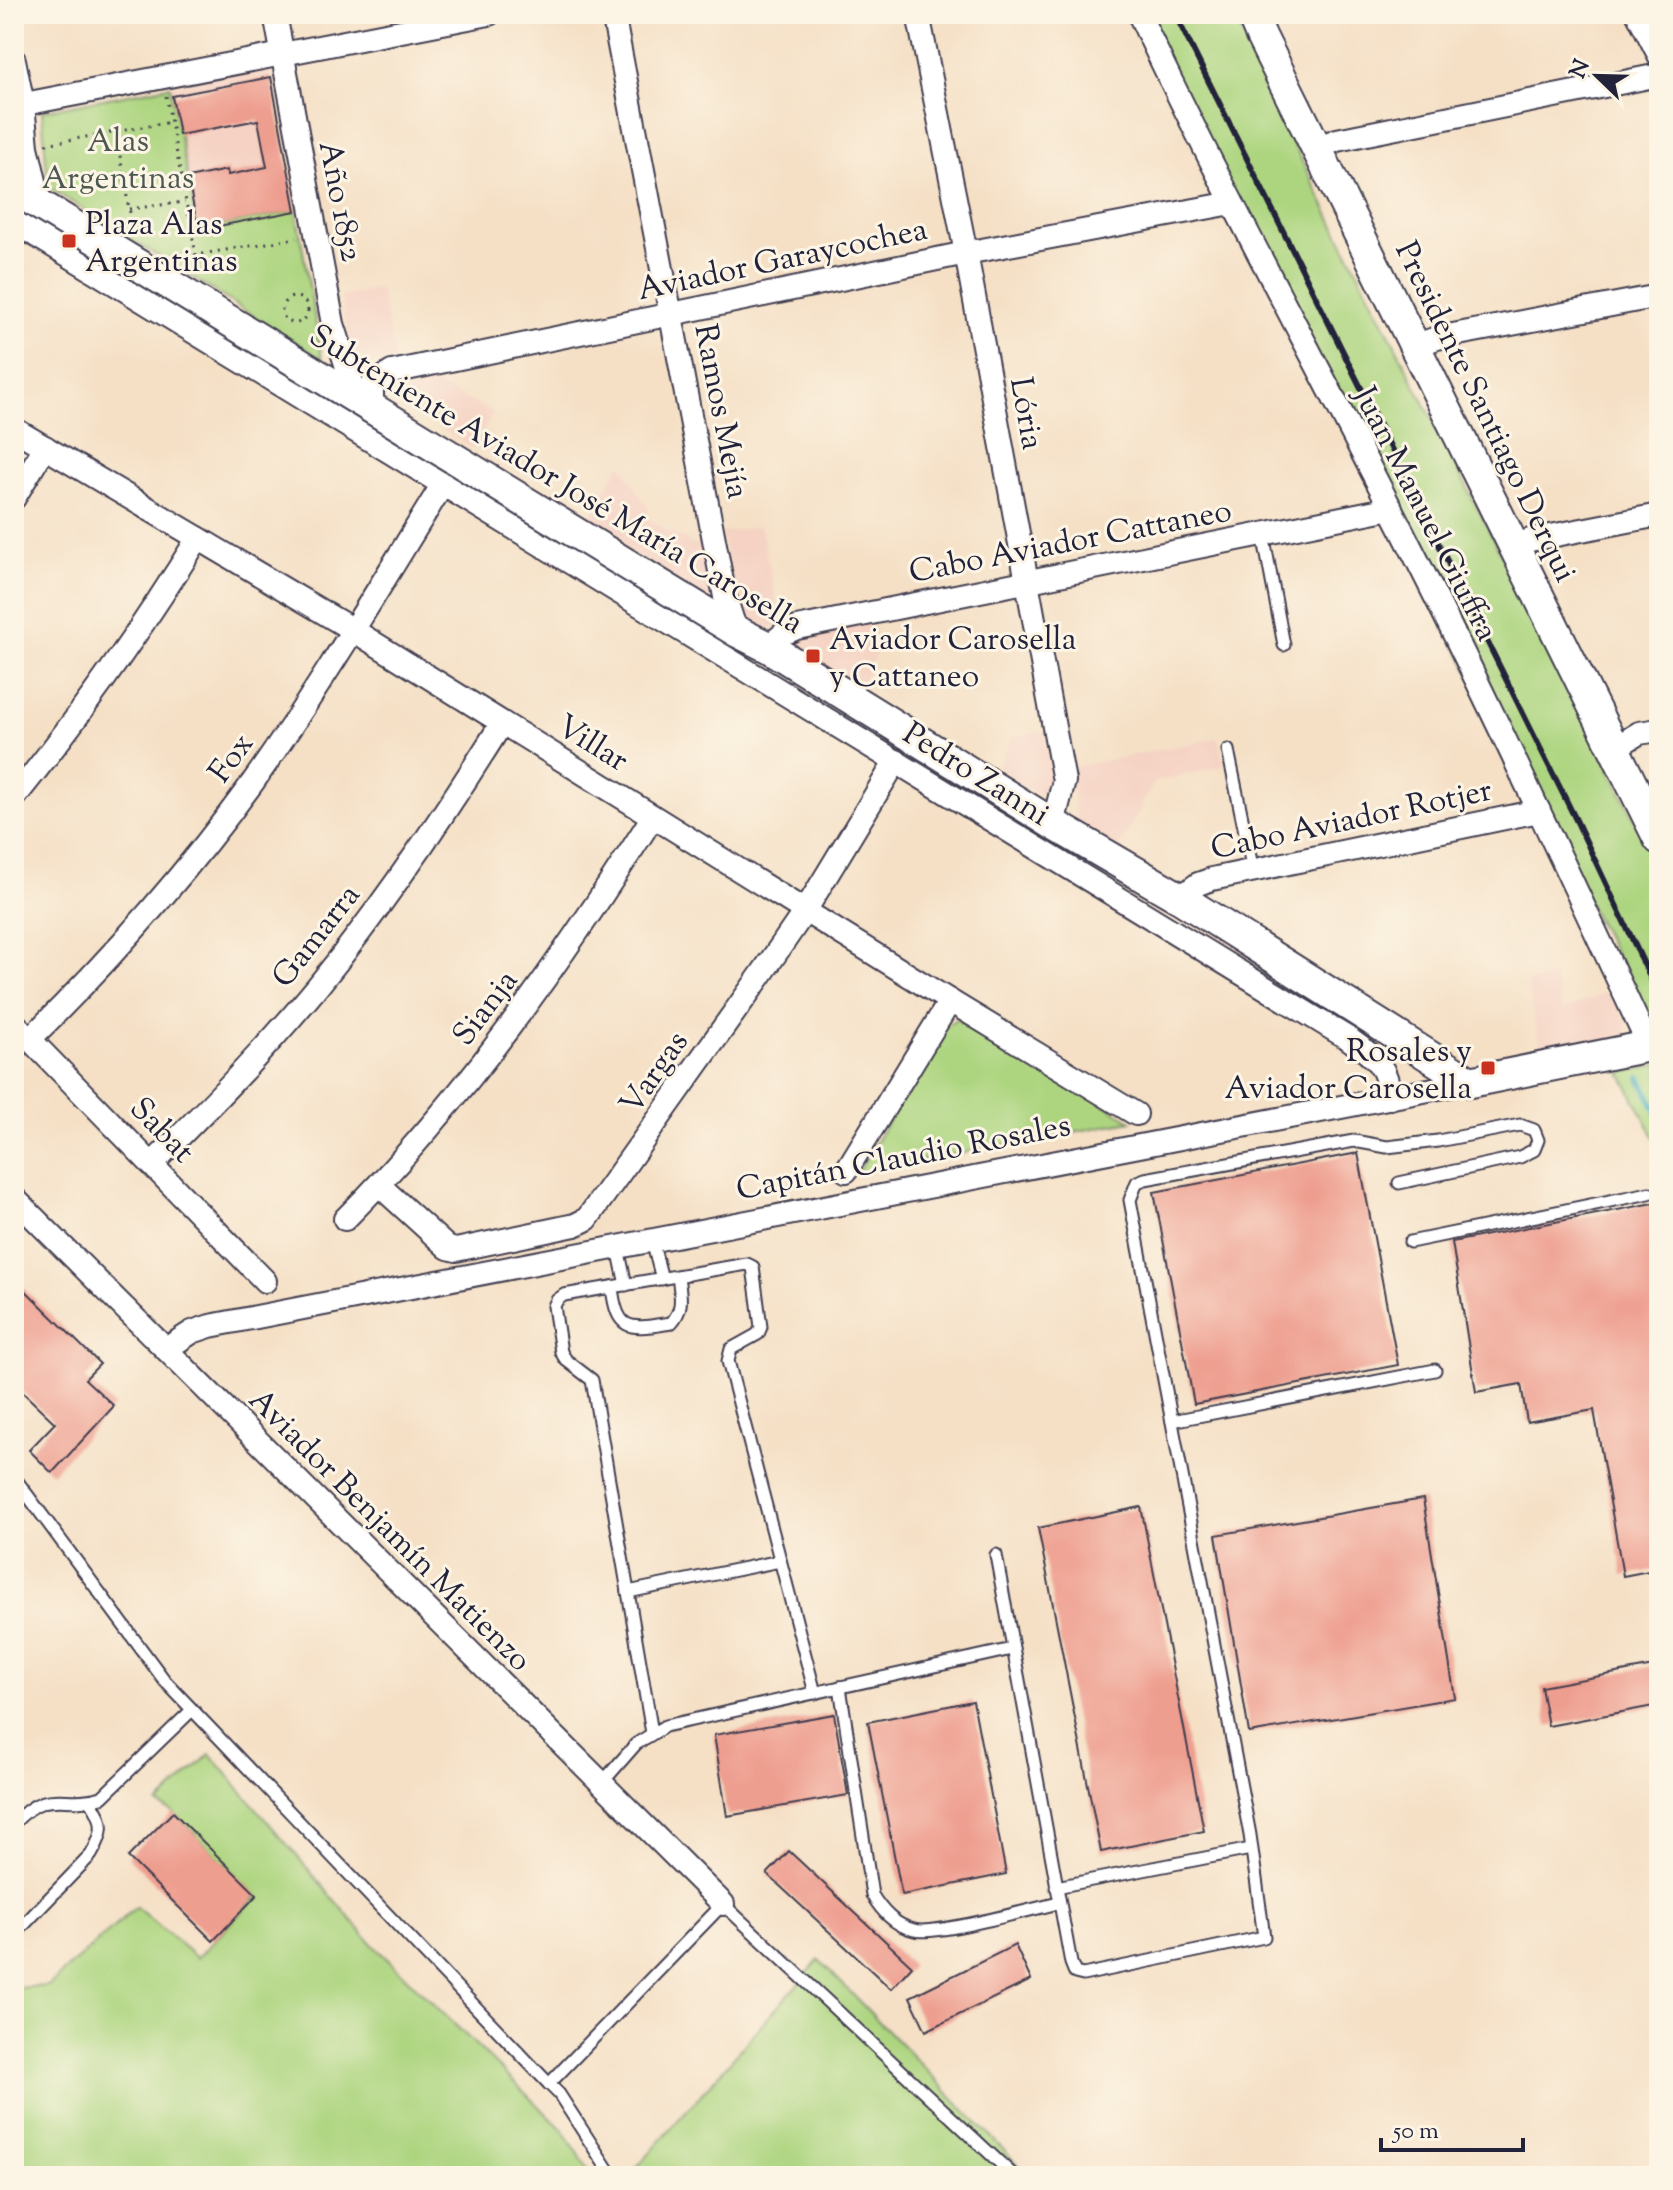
<svg xmlns="http://www.w3.org/2000/svg" width="1673" height="2190" viewBox="0 0 1673 2190" font-family="'Sorts Mill Goudy',serif">
<style>
.built{fill:#f5d2c3}
.green{fill:#add580;stroke:#687c5e;stroke-width:2}
.lines{fill:none;stroke-linecap:round;stroke-linejoin:round}
.stream{stroke:#3facbe;stroke-width:6}
.building{fill:#ee9e8f}
.lane-casing{stroke:#423e50;stroke-width:15}
.street-casing{stroke:#423e50;stroke-width:26}
.secondary-casing{stroke:#423e50;stroke-width:34}
.path{stroke:#423e50;stroke-width:3;stroke-dasharray:2 6;stroke-linecap:butt}
.lane{stroke:#fff;stroke-width:11}
.street{stroke:#fff;stroke-width:22}
.secondary{stroke:#fff;stroke-width:30}
.rail{stroke:#22223b;stroke-width:6}
.poi-dot{fill:#c8321e;stroke:#fcf5e5;stroke-width:3}
.labels{text-anchor:middle;stroke-width:6;stroke-linejoin:round;paint-order:stroke}
.park-label{font-size:32px;fill:#4c5850;stroke:#fcf5e5}
.street-label{font-size:32px;fill:#22223b;stroke:#fcf5e5}
.poi-label{font-size:32px;fill:#22223b;stroke:#fcf5e5;text-anchor:start}
</style>
<rect width="100%" height="100%" fill="#fcf5e5"/>
<filter id="ink" filterUnits="userSpaceOnUse"><feTurbulence type="fractalNoise" baseFrequency=".0125" numOctaves="2"/><feDisplacementMap in="SourceGraphic" scale="16" xChannelSelector="R" yChannelSelector="G"/><feConvolveMatrix kernelMatrix="1 2 1 2 8 2 1 2 1" color-interpolation-filters="sRGB"/></filter>
<filter id="wash" filterUnits="userSpaceOnUse"><feTurbulence type="fractalNoise" baseFrequency=".006" numOctaves="4" result="noise"/><feDisplacementMap in="SourceGraphic" scale="32" xChannelSelector="R" yChannelSelector="G"/><feGaussianBlur stdDeviation="1.8" result="paint"/><feColorMatrix in="noise" values="0 0 0 0 0 0 0 0 0 0 0 0 0 0 0 0 0 1.4 0 .05"/><feComposite in="paint" operator="in"/></filter>
<g filter="url(#wash)">
<rect width="100%" height="100%" fill="#f5e0c6"/>
<!-- built -->
<g class="built">
<polygon points="269,66 296,211 198,230 170,86"/>
<polygon points="380,288 395,360 370,365 362,363 351,355 341,297"/>
<polygon points="421,378 494,412 472,448 397,400 393,394 394,388 399,384"/>
<polygon points="621,463 649,510 646,518 694,545 705,543 715,590 712,597 705,598 586,524"/>
<polygon points="761,526 781,625 763,628 741,618 721,533"/>
<polygon points="873,618 878,649 859,687 806,653 801,646 803,636"/>
<polygon points="1045,731 1053,787 1049,794 1041,796 995,770 1014,736"/>
<polygon points="1218,738 1224,766 1154,782 1118,850 1077,822 1069,768"/>
<polygon points="1553,975 1563,1010 1611,991 1626,1022 1627,1035 1623,1038 1542,1056 1527,984"/>
</g>
<!-- green -->
<g class="green">
<polygon points="1139,14 1235,14 1262,82 1659,867 1659,1037 1539,811"/>
<polygon points="170,86 198,230 296,211 322,359 48,187 42,111"/>
<polygon points="957,1019 970,1021 1131,1121 857,1173 946,1025"/>
<polygon points="1659,1064 1659,1146 1621,1073"/>
<polygon points="210,1754 372,1944 563,2130 592,2176 14,2176 14,1988 48,1986 136,1907 197,1958 257,1896 173,1812 158,1804"/>
<polygon points="819,1960 1029,2176 629,2176"/>
</g>
<g class="lines">
<!-- stream -->
<polyline class="stream" points="1640,1078 1659,1116"/>
</g>
<g id="blocks">
<!-- building -->
<g class="building">
<polygon points="271,77 296,211 198,230 188,178 227,170 228,175 267,167 258,120 179,135 172,96"/>
<polygon points="1358,1153 1398,1365 1194,1404 1154,1192"/>
<polygon points="1659,1202 1659,1569 1623,1576 1594,1410 1527,1422 1521,1384 1476,1392 1452,1242"/>
<polygon points="14,1279 100,1364 85,1379 114,1406 52,1473 29,1450 55,1423 14,1384"/>
<polygon points="1423,1499 1455,1698 1249,1733 1216,1535"/>
<polygon points="1141,1507 1204,1831 1101,1852 1038,1528"/>
<polygon points="1659,1665 1659,1705 1548,1726 1541,1687"/>
<polygon points="973,1701 1006,1874 902,1895 868,1722"/>
<polygon points="834,1714 848,1795 727,1816 714,1735"/>
<polygon points="173,1812 257,1895 213,1941 128,1857"/>
<polygon points="789,1851 912,1966 891,1989 767,1874"/>
<polygon points="1015,1945 1031,1980 926,2031 910,1997"/>
</g>
</g>
</g>
<g filter="url(#ink)">
<use href="#blocks" fill-opacity="0" stroke="#423e50" stroke-width="2"/>
<g class="lines">
<!-- lane casing -->
<g class="lane-casing">
<g id="lane">
<polyline points="1263,534 1284,645"/>
<polyline points="1228,750 1253,871"/>
<polyline points="652,1241 662,1279"/>
<polyline points="1410,1242 1649,1193"/>
<polyline points="618,1248 626,1285"/>
<path d="M 612,1287 C 617,1334 631,1329 671,1323 C 685,1308 680,1294 678,1276"/>
<polyline points="1172,1421 1435,1370"/>
<polyline points="14,1477 165,1681 549,2084"/>
<polyline points="996,1555 1071,1963 1075,1973 1083,1975 1264,1937 1250,1835 1130,1200 1137,1182 1145,1179 1354,1141 1387,1147 1438,1141 1520,1125 1534,1130 1538,1140 1534,1150 1520,1157 1399,1183"/>
<polyline points="628,1592 780,1561"/>
<path d="M 840,1687 L 872,1895 C 882,1911 894,1925 914,1930 C 935,1936 1032,1909 1059,1903"/>
<polyline points="652,1733 592,1380 566,1360 561,1352 554,1306 557,1300 564,1295 747,1264 753,1267 761,1327 758,1334 731,1349 728,1361 815,1693"/>
<polyline points="601,1784 636,1744 665,1726 1012,1649"/>
<path d="M 14,1823 C 49,1785 62,1809 102,1797 L 192,1710"/>
<polyline points="1056,1887 1251,1849"/>
<path d="M 14,1935 L 91,1855 C 104,1833 106,1822 90,1801"/>
<polyline points="612,2176 559,2094 549,2084 723,1904 1014,2176"/>
</g>
</g>
<!-- street casing -->
<g class="street-casing">
<g id="street">
<polyline points="275,14 333,324 357,398"/>
<polyline points="613,14 725,597 736,631"/>
<polyline points="918,14 966,253 1064,781 1053,824"/>
<path d="M 1139,14 C 1217,180 1306,342 1389,505 C 1481,683 1564,865 1649,1046"/>
<polyline points="1638,14 1659,55"/>
<polyline points="14,60 23,104 27,147 41,207"/>
<polyline points="14,106 489,14"/>
<polyline points="1316,148 1337,140 1659,75"/>
<path d="M 14,222 L 1349,1039 C 1375,1058 1387,1064 1390,1098"/>
<polyline points="1414,346 1437,338 1659,296"/>
<polyline points="372,407 372,385 392,372 966,253 1232,203"/>
<polyline points="14,429 353,630 950,1001 1136,1114"/>
<polyline points="14,498 45,447"/>
<polyline points="1513,546 1530,540 1659,515"/>
<polyline points="768,647 783,634 797,628 1391,508"/>
<polyline points="1615,748 1639,733 1659,730"/>
<path d="M 14,798 C 81,715 142,629 198,538"/>
<polyline points="1180,898 1198,884 1212,879 1539,811"/>
<polyline points="14,1023 265,1281"/>
<path d="M 30,1039 C 111,959 186,874 253,782 C 321,686 381,584 443,484"/>
<path d="M 152,1164 C 210,1107 266,1049 318,986 C 385,903 445,814 502,723"/>
<polyline points="846,1171 950,1001"/>
<polyline points="379,1185 448,1248 456,1250 575,1225 587,1219 761,975 805,911 896,761"/>
<polyline points="14,1198 723,1904"/>
<path d="M 345,1219 C 465,1099 562,960 652,818"/>
<polyline points="166,1349 192,1332 210,1326 1470,1082"/>
</g>
</g>
<!-- secondary casing -->
<g class="secondary-casing">
<g id="secondary">
<polyline points="1252,14 1261,36 1659,839"/>
<polyline points="14,189 736,631 768,647 1053,824 1180,898 1470,1082 1659,1044"/>
</g>
</g>
<!-- path -->
<g class="path">
<polyline points="1162,15 1178,14"/>
<polyline points="166,96 196,255 297,238"/>
<polyline points="116,132 129,209 137,234"/>
<polyline points="46,144 171,122"/>
<polyline points="129,209 185,202"/>
<polyline points="196,255 203,275"/>
<circle cx="295" cy="310" r="13"/>
</g>
<!-- lane -->
<use href="#lane" class="lane"/>
<!-- street -->
<use href="#street" class="street"/>
<!-- secondary -->
<use href="#secondary" class="secondary"/>
<!-- rail -->
<polyline class="rail" points="1175,14 1576,820 1659,996"/>
</g>
</g>
<!-- markers -->
<g class="poi-dot">
<rect x="61" y="233" width="16" height="16" rx="4"/>
<rect x="805" y="648" width="16" height="16" rx="4"/>
<rect x="1480" y="1060" width="16" height="16" rx="4"/>
</g>
<g class="labels">
<!-- park labels -->
<g class="park-label">
<text x="118" y="151">Alas<tspan x="118" dy="37">Argentinas</tspan></text>
</g>
<!-- street labels -->
<g class="street-label">
<text transform="translate(342 201) rotate(79)" y="11">Año 1852</text>
<text transform="translate(782 258) rotate(-12)" y="11">Aviador Garaycochea</text>
<text transform="translate(723 411) rotate(79)" y="11">Ramos Mejía</text>
<text transform="translate(1487 411) rotate(64)" y="11">Presidente Santiago Derqui</text>
<text transform="translate(1028 413) rotate(80)" y="11">Lória</text>
<text transform="translate(557 478) rotate(31)" y="11">Subteniente Aviador José María Carosella</text>
<text transform="translate(1427 513) rotate(63)" y="11">Juan Manuel Giuffra</text>
<text transform="translate(1070 540) rotate(-11)" y="11">Cabo Aviador Cattaneo</text>
<text transform="translate(593 742) rotate(32)" y="11">Villar</text>
<text transform="translate(230 757) rotate(-54)" y="11">Fox</text>
<text transform="translate(977 773) rotate(32)" y="11">Pedro Zanni</text>
<text transform="translate(1351 818) rotate(-12)" y="11">Cabo Aviador Rotjer</text>
<text transform="translate(315 935) rotate(-52)" y="11">Gamarra</text>
<text transform="translate(484 1007) rotate(-53)" y="11">Sianja</text>
<text transform="translate(653 1072) rotate(-55)" y="11">Vargas</text>
<text transform="translate(163 1129) rotate(46)" y="11">Sabat</text>
<text transform="translate(903 1156) rotate(-11)" y="11">Capitán Claudio Rosales</text>
<text transform="translate(391 1529) rotate(45)" y="11">Aviador Benjamín Matienzo</text>
</g>
<!-- poi labels -->
<g class="poi-label">
<text x="85" y="234">Plaza Alas<tspan x="85" dy="37">Argentinas</tspan></text>
<text x="829" y="649">Aviador Carosella<tspan x="829" dy="37">y Cattaneo</tspan></text>
<text x="1472" y="1061" text-anchor="end">Rosales y<tspan x="1472" dy="37">Aviador Carosella</tspan></text>
</g>
</g>
<!-- margin -->
<rect width="1673" height="2190" fill="none" stroke="#fcf5e5" stroke-width="48"/>
<!-- north arrow -->
<g transform="translate(1597 76) rotate(293)" stroke="#fcf5e5" stroke-width="6" paint-order="stroke">
<path d="M0-6L14 30L0 20L-14 30Z" fill="#22223b"/>
<text y="-12" font-size="22" font-weight="bold" text-anchor="middle" fill="#22223b">N</text>
</g>
<!-- scale -->
<path d="M1381 2138v12h142v-12" fill="none" stroke="#22223b" stroke-width="4"/>
<text x="1393" y="2138" font-size="24" fill="#22223b" stroke="#fcf5e5" stroke-width="6" paint-order="stroke">50 m</text>
</svg>
